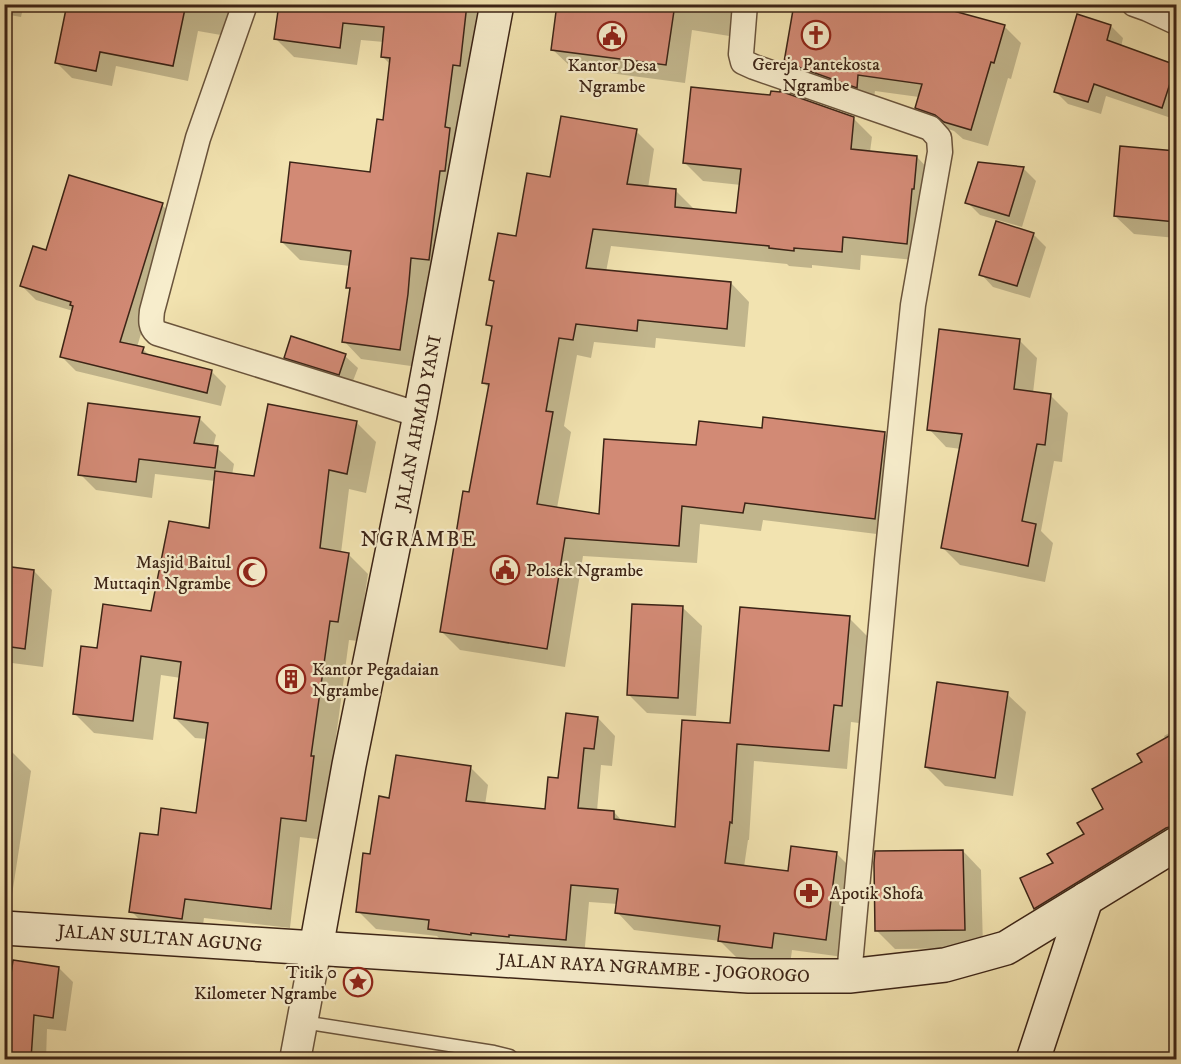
<svg xmlns="http://www.w3.org/2000/svg" width="1181" height="1064" viewBox="0 0 1181 1064" font-family="'IM FELL DW Pica',serif">
<style>
.shadow{fill:#0003}
.building{fill:#d28a75;stroke:#3c2416;stroke-width:1.5}
.lines{fill:none;stroke-linecap:round;stroke-linejoin:round}
.service-casing{stroke:#6a543c;stroke-width:15}
.minor-casing{stroke:#6a543c;stroke-width:27}
.tertiary-casing{stroke:#6a543c;stroke-width:33}
.secondary-casing{stroke:#3c2416;stroke-width:36}
.service{stroke:#f7edcc;stroke-width:12}
.minor{stroke:#f7edcc;stroke-width:24}
.tertiary{stroke:#f7edcc;stroke-width:30}
.secondary{stroke:#f7edcc;stroke-width:33}
.labels{text-anchor:middle;stroke-width:4.5;stroke-linejoin:round;paint-order:stroke}
.poi-label{font-size:18px;fill:#3c2416;stroke:#f7edcc;text-anchor:start}
.street-label{font-size:18px;fill:#3c2416;stroke:#f7edcc}
.quarter-label{font-size:21px;letter-spacing:1.5px;fill:#3c2416;stroke:#f7edcc}
</style>
<rect width="100%" height="100%" fill="#f2e3b0"/>
<filter id="stains"><feTurbulence type="fractalNoise" baseFrequency=".00333" numOctaves="4"/><feColorMatrix values="0 0 0 0 .2 0 0 0 0 .09 0 0 0 0 .02 0 0 0 .5 -.17"/></filter>
<radialGradient id="worn" r=".72"><stop offset=".6" stop-color="#630" stop-opacity="0"/><stop offset="1" stop-color="#630" stop-opacity=".3"/></radialGradient>
<!-- shadow -->
<g class="shadow">
<polygon points="4,4 24,4 21,17 4,14"/>
<polygon points="64,4 255,4 238,38 198,31 188,81 116,66 112,86 72,78 57,63 68,8"/>
<polygon points="299,4 491,4 447,277 429,275 425,313 418,367 361,359 344,341 351,290 348,287 350,266 300,260 282,242 372,174 384,121 391,65 382,56 384,42 361,40 357,65 294,57 276,39 299,8"/>
<polygon points="573,4 756,4 748,39 692,30 685,83 572,68 553,50"/>
<polygon points="796,4 950,4 949,11 1004,26 1021,43 1011,79 1008,78 988,146 963,139 954,131 934,124 916,107 919,97 875,91 873,104 803,79 786,62"/>
<polygon points="1111,26 1123,38 1121,47 1176,67 1176,112 1174,119 1106,96 1101,114 1068,104 1056,92"/>
<polygon points="853,118 872,137 870,152 917,157 935,176 925,261 861,255 860,270 812,265 812,268 789,266 787,264 611,246 606,272 731,283 749,302 745,347 656,338 655,348 594,342 591,358 577,355 564,426 571,432 557,508 601,516 697,447 763,430 885,434 903,452 893,536 763,520 761,531 700,524 697,563 583,556 565,667 460,650 441,631 471,494 490,389 484,383 493,330 488,324 495,284 491,280 552,178 636,131 654,149 648,188 676,191 694,209 737,214 741,185 703,181 685,163"/>
<polygon points="1122,147 1176,152 1176,238 1134,234 1115,216"/>
<polygon points="1023,168 1036,181 1022,227 980,215 967,202"/>
<polygon points="162,205 176,219 137,347 143,349 150,356 212,372 226,386 221,406 76,371 62,357 73,311 36,300 22,286 47,252"/>
<polygon points="1033,234 1046,247 1030,298 993,287 981,274"/>
<polygon points="1019,340 1037,358 1033,393 1051,396 1068,413 1062,462 1054,461 1041,531 1053,543 1045,582 960,565 942,547 961,449 946,447 929,429"/>
<polygon points="345,356 358,368 351,386 298,370 286,357"/>
<polygon points="200,419 216,435 213,447 217,448 234,464 232,475 255,478 356,422 376,442 366,493 349,489 341,553 348,554 368,574 358,641 349,640 331,775 325,840 300,837 290,928 204,918 201,938 151,931 131,911 159,837 197,814 207,739 195,738 175,718 181,678 161,675 153,740 94,733 74,713 98,650 152,613 210,529 215,481 155,474 152,498 96,490 80,474"/>
<polygon points="4,567 34,571 52,590 43,667 4,662"/>
<polygon points="683,608 702,626 696,716 647,713 628,694"/>
<polygon points="849,618 867,636 859,723 851,722 847,769 754,761 749,840 748,840 744,867 789,873 837,854 854,871 843,957 792,950 790,965 737,958 720,941 634,930 617,912 618,904 589,902 584,957 448,947 437,936 376,929 358,911 371,856 390,799 470,767 488,785 485,805 546,810 559,780 598,718 615,736 612,766 601,765 597,811 614,812 623,822 677,829 732,724"/>
<polygon points="1007,694 1026,712 1013,796 945,786 926,767"/>
<polygon points="1176,729 1176,844 1050,922 1036,908 1055,864 1086,835 1144,762 1166,740 1164,736"/>
<polygon points="4,751 12,752 31,771 8,921 4,920"/>
<polygon points="963,851 981,870 983,948 895,949 876,930"/>
<polygon points="4,967 59,968 73,982 66,1031 47,1029 46,1060 4,1060"/>
</g>
<!-- building -->
<g class="building">
<polygon points="67,4 186,4 173,66 100,52 96,71 55,63"/>
<polygon points="279,4 312,8 312,4 467,4 460,66 453,65 445,127 450,128 445,171 440,171 429,260 411,258 408,294 400,350 342,342 350,288 346,288 351,251 281,242 290,162 370,172 377,119 383,120 390,58 381,57 384,27 343,23 340,48 274,39"/>
<polygon points="557,4 675,4 666,65 551,50"/>
<polygon points="794,4 928,4 1005,25 994,63 991,62 971,130 944,122 935,115 915,108 922,84 858,75 857,88 784,62"/>
<polygon points="1077,14 1111,25 1107,40 1176,65 1162,108 1094,84 1088,102 1054,92"/>
<polygon points="691,87 770,95 771,91 780,92 780,91 854,117 851,149 917,156 914,189 912,189 907,244 843,237 842,252 794,248 794,251 769,248 769,246 593,229 586,268 731,282 727,329 638,320 637,331 576,324 573,340 559,338 546,411 553,412 537,504 599,514 604,439 696,445 699,421 762,428 763,417 885,432 875,519 745,503 743,513 682,506 679,546 565,538 547,649 440,632 463,491 469,492 489,384 482,383 492,326 486,325 494,281 489,280 498,233 516,236 527,173 550,177 561,116 637,129 627,184 676,189 675,207 736,213 741,169 683,163"/>
<polygon points="1120,146 1176,151 1176,222 1114,216"/>
<polygon points="978,162 1024,167 1009,216 965,203"/>
<polygon points="69,175 163,203 120,342 144,347 142,353 212,370 207,393 60,357 73,306 70,305 71,302 20,286 33,246 46,250"/>
<polygon points="996,221 1034,233 1017,286 979,275"/>
<polygon points="939,329 1020,339 1014,389 1051,394 1045,445 1037,444 1022,521 1036,524 1028,566 941,548 962,434 927,430"/>
<polygon points="291,336 346,354 339,375 284,358"/>
<polygon points="88,403 200,417 194,443 218,446 215,468 139,459 136,482 78,475"/>
<polygon points="268,404 357,421 347,474 329,470 320,548 349,553 338,622 330,621 311,756 314,756 306,821 281,818 271,909 185,899 182,919 129,912 140,833 158,835 161,808 196,813 208,723 174,718 181,662 141,656 133,721 73,714 81,646 97,648 103,604 151,611 169,521 209,528 215,471 254,476"/>
<polygon points="4,566 34,570 25,649 4,646"/>
<polygon points="632,604 683,606 678,698 627,695"/>
<polygon points="740,607 850,616 842,706 834,705 829,751 737,744 732,823 730,822 725,863 788,871 791,846 837,852 826,940 774,933 772,948 718,941 720,926 615,913 618,889 571,885 566,940 509,935 509,937 471,933 471,935 428,929 429,920 356,912 363,853 370,854 379,796 389,798 396,755 471,766 466,801 545,809 548,777 558,778 566,713 598,717 594,749 584,748 578,808 614,811 614,819 675,827 682,720 730,723"/>
<polygon points="937,682 1008,692 995,778 925,767"/>
<polygon points="1176,732 1176,825 1166,828 1034,909 1020,878 1053,863 1047,854 1084,834 1077,823 1103,809 1092,789 1142,762 1137,754"/>
<polygon points="963,850 965,930 875,931 874,863 875,851"/>
<polygon points="13,960 59,967 53,1018 34,1015 31,1059 4,1059 4,1024"/>
</g>
<g class="lines">
<!-- service casing -->
<g class="service-casing">
<polyline id="service" points="303,1022 494,1052 510,1056 515,1060"/>
</g>
<!-- minor casing -->
<g class="minor-casing">
<g id="minor">
<path d="M 245,4 L 198,138 L 152,311 C 151,320 150,327 157,333 L 420,415"/>
<polyline points="745,4 741,54 743,62 754,67 930,128 939,138 940,152 913,305 887,560 849,976"/>
<polyline points="1134,4 1148,9 1176,22"/>
</g>
</g>
<!-- tertiary casing -->
<g class="tertiary-casing">
<polyline id="tertiary" points="295,1060 316,948"/>
</g>
<!-- secondary casing -->
<g class="secondary-casing">
<g id="secondary">
<polyline points="4,928 749,976 849,976 945,965 1006,948 1176,844"/>
<polyline points="316,948 349,765 420,415 497,4"/>
<polyline points="1033,1060 1086,899"/>
</g>
</g>
<!-- service -->
<use href="#service" class="service"/>
<!-- minor -->
<use href="#minor" class="minor"/>
<!-- tertiary -->
<use href="#tertiary" class="tertiary"/>
<!-- secondary -->
<use href="#secondary" class="secondary"/>
</g>
<!-- icons -->
<defs>
<g id="church-ring" transform="scale(1.5)"><circle r="9.5" fill="#f7edcc" stroke="#8f2418" stroke-width="1.5"/><path d="M-1.2-6h2.4v3.5h3.3v2.4h-3.3V6h-2.4V-.1h-3.3v-2.4h3.3Z" fill="#8f2418"/></g>
<g id="civic-ring" transform="scale(1.5)"><circle r="9.5" fill="#f7edcc" stroke="#8f2418" stroke-width="1.5"/><path d="M-.6-6.5H3V-4.5H.6V-3L4-1V1h2V6H-6V1h2V-1L-.6-3ZM-1.2 2.5V6h2.4V2.5Z" fill="#8f2418"/></g>
<g id="mosque-ring" transform="scale(1.5)"><circle r="9.5" fill="#f7edcc" stroke="#8f2418" stroke-width="1.5"/><path d="M3.5-4.9A6 6 0 1 0 3.5 4.9A5 5 0 1 1 3.5-4.9Z" fill="#8f2418"/></g>
<g id="building-ring" transform="scale(1.5)"><circle r="9.5" fill="#f7edcc" stroke="#8f2418" stroke-width="1.5"/><path d="M-4-6H4V6H1V3H-1V6H-4ZM-2.5-4.3h1.7v1.8h-1.7ZM.8-4.3h1.7v1.8H.8ZM-2.5-1h1.7V.8h-1.7ZM.8-1h1.7V.8H.8Z" fill="#8f2418"/></g>
<g id="pharmacy-ring" transform="scale(1.5)"><circle r="9.5" fill="#f7edcc" stroke="#8f2418" stroke-width="1.5"/><path d="M-2-6h4v4h4v4h-4v4h-4v-4h-4v-4h4Z" fill="#8f2418"/></g>
<g id="sight-ring" transform="scale(1.5)"><circle r="9.5" fill="#f7edcc" stroke="#8f2418" stroke-width="1.5"/><path d="M0-6L1.8-2.2L6-1.7L2.9 1.2L3.7 5.4L0 3.3L-3.7 5.4L-2.9 1.2L-6-1.7L-1.8-2.2Z" fill="#8f2418"/></g>
</defs>
<g fill-rule="evenodd">
<use href="#church-ring" x="816" y="35"/>
<use href="#civic-ring" x="612" y="36"/>
<use href="#civic-ring" x="505" y="570"/>
<use href="#mosque-ring" x="252" y="572"/>
<use href="#building-ring" x="291" y="679"/>
<use href="#pharmacy-ring" x="809" y="893"/>
<use href="#sight-ring" x="358" y="982"/>
</g>
<g class="labels">
<!-- poi labels -->
<g class="poi-label">
<text x="816" y="70" text-anchor="middle">Gereja Pantekosta<tspan x="816" dy="21">Ngrambe</tspan></text>
<text x="612" y="71" text-anchor="middle">Kantor Desa<tspan x="612" dy="21">Ngrambe</tspan></text>
<text x="231" y="568" text-anchor="end">Masjid Baitul<tspan x="231" dy="21">Muttaqin Ngrambe</tspan></text>
<text x="526" y="576">Polsek Ngrambe</text>
<text x="312" y="675">Kantor Pegadaian<tspan x="312" dy="21">Ngrambe</tspan></text>
<text x="830" y="899">Apotik Shofa</text>
<text x="337" y="978" text-anchor="end">Titik 0<tspan x="337" dy="21">Kilometer Ngrambe</tspan></text>
</g>
<!-- street labels -->
<g class="street-label">
<text transform="translate(418 423) rotate(-79)" y="6">JALAN AHMAD YANI</text>
<text transform="translate(160 938) rotate(4)" y="6">JALAN SULTAN AGUNG</text>
<text transform="translate(654 968) rotate(3)" y="6">JALAN RAYA NGRAMBE - JOGOROGO</text>
</g>
<!-- quarter labels -->
<g class="quarter-label">
<text x="419" y="546">NGRAMBE</text>
</g>
</g>
<!-- margin -->
<rect width="1181" height="1064" fill="none" stroke="#f2e3b0" stroke-width="24"/>
<rect x="6" y="6" width="1169" height="1052" fill="none" stroke="#3c2416" stroke-width="3"/>
<rect x="12" y="12" width="1157" height="1040" fill="none" stroke="#3c2416" stroke-width="1.5"/>
<rect width="100%" height="100%" filter="url(#stains)"/>
<rect width="100%" height="100%" fill="url(#worn)"/>
</svg>
